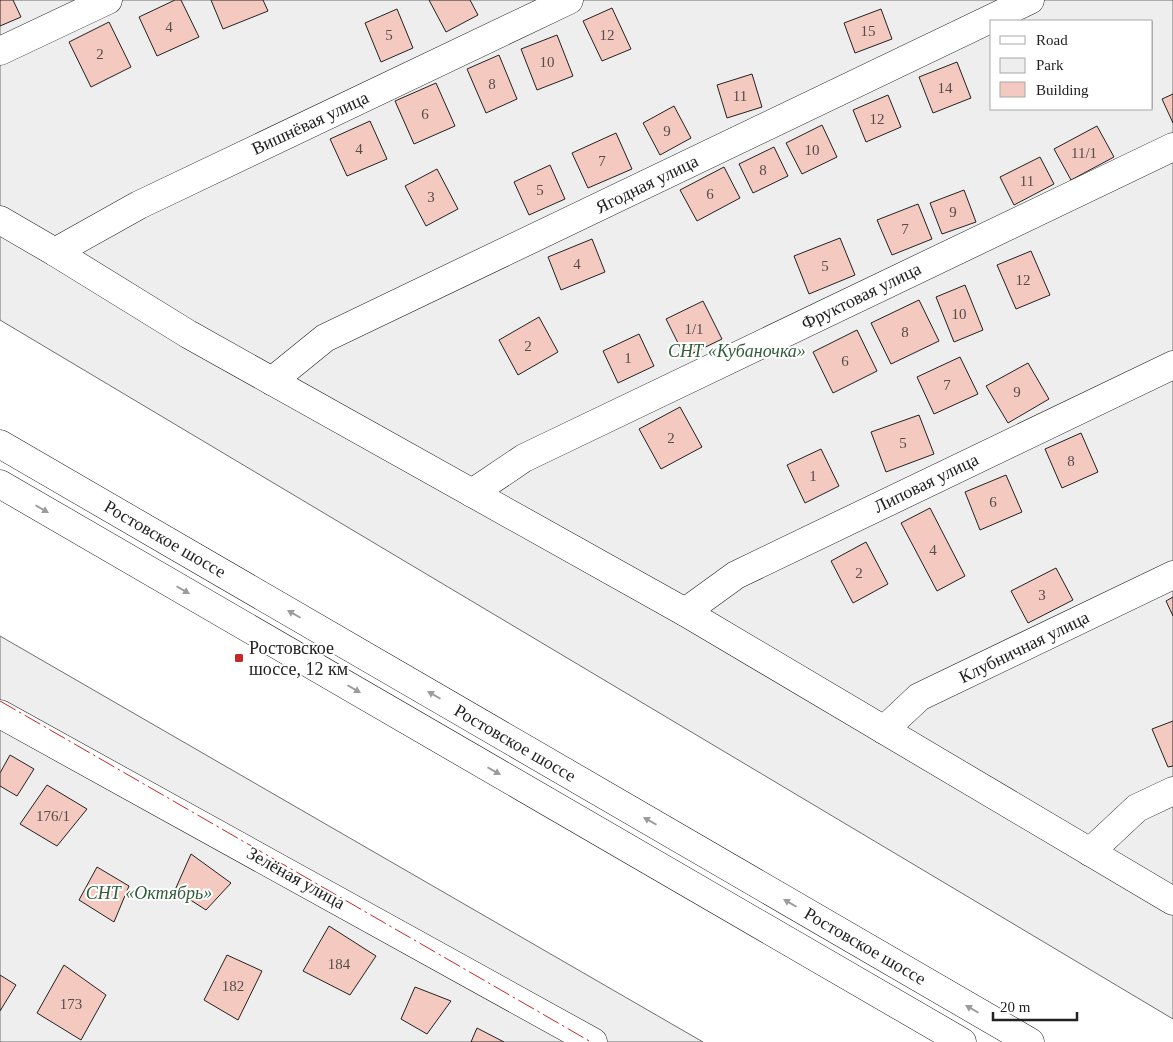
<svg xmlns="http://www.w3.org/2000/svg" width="1173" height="1042" viewBox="0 0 1173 1042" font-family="'Times New Roman',serif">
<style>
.green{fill:#eee;stroke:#6f6f6f;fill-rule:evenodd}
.building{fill:#f3c9c0;stroke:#222}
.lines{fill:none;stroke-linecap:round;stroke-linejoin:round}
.minor-casing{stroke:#222;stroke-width:29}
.highway-casing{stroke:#222;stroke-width:29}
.minor{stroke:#fff;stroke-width:28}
.highway{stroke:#fff;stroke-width:28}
.power{stroke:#c62828;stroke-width:1;stroke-dasharray:18 4 2.5 4;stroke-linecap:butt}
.oneway{fill:#9c9c9c}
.poi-dot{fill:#c62828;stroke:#fff;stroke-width:2}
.labels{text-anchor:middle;stroke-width:4;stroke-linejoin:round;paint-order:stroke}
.number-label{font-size:15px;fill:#564c4a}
.street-label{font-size:18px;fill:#222;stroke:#fff}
.park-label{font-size:18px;font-style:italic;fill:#2f5e38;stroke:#fff}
.poi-label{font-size:18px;fill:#222;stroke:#fff;text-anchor:start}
</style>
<rect width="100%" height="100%" fill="#fff"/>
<!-- green -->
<g class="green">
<path d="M 0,0 L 1173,0 L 1173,1019 L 0,320 ZM 992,21 L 1152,21 L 1152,109 L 992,109 Z"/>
<polygon points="0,636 703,1042 0,1042"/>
</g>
<!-- building -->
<g class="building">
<polygon points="0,0 13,0 21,17 0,26"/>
<polygon points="175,0 181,0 199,37 157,56 139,17"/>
<polygon points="211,0 263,0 268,11 223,29"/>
<polygon points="429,0 470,0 478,15 446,32"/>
<polygon points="612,8 631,49 602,61 583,21"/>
<polygon points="397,9 413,48 381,62 365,23"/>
<polygon points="881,9 892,39 855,53 844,23"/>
<polygon points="109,22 131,67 91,87 69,42"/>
<polygon points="557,35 573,76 537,90 521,49"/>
<polygon points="499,55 517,99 486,113 467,69"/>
<polygon points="957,62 971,98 933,113 919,77"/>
<polygon points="752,74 762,107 727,118 717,85"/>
<polygon points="436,83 455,126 414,144 395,101"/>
<polygon points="1173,94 1173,123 1162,99"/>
<polygon points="888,95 901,127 866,142 853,110"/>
<polygon points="674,106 691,138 660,155 643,123"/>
<polygon points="370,121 387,159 347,176 330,139"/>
<polygon points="822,125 837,157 802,174 786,143"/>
<polygon points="1097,126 1114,157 1071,180 1054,149"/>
<polygon points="616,133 632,169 588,188 572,153"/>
<polygon points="774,147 788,176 753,193 739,164"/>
<polygon points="1040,157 1054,184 1014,205 1000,177"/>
<polygon points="550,165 565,199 529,215 514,182"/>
<polygon points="724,167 740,198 697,221 680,190"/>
<polygon points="437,169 458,209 426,226 405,186"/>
<polygon points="964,190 976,222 942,234 930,203"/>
<polygon points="918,204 932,239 892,255 877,220"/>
<polygon points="840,238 855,275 809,294 794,256"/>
<polygon points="592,239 605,272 561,290 548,257"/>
<polygon points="1031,251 1050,295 1016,309 997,265"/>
<polygon points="965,285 983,330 954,342 936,297"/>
<polygon points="919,300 939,341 891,364 871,323"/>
<polygon points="703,301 722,339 685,357 666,319"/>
<polygon points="539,317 558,352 518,375 499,340"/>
<polygon points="857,330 877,371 833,393 813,352"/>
<polygon points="639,334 654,366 618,383 603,351"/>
<polygon points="960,357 978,394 934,414 917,377"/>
<polygon points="1028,363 1049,399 1008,423 986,386"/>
<polygon points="680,407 702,447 661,469 639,429"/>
<polygon points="919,415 934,454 886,472 871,432"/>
<polygon points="1081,433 1098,472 1062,488 1045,449"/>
<polygon points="821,449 839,486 805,503 787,465"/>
<polygon points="1006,475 1022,512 980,530 965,492"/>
<polygon points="930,508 965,576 937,591 901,523"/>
<polygon points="866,542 888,584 853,603 831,561"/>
<polygon points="1056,568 1073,600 1028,623 1011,591"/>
<polygon points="1173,597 1173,616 1166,601"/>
<polygon points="1173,721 1173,766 1168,767 1152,729"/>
<polygon points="10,755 34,769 17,796 0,786 0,773"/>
<polygon points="47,785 87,809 57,846 20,824"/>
<polygon points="191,854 231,883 206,910 175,890"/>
<polygon points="97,867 129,886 114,922 79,900"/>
<polygon points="329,926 376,956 350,995 303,971"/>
<polygon points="227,955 262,971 238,1020 204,1000"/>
<polygon points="64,965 106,995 81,1040 37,1013"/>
<polygon points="0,975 16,985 0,1011"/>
<polygon points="415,987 451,1001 427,1034 401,1019"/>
<polygon points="477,1028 504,1042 471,1042"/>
</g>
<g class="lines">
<!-- minor casing -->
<g class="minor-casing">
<g id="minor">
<polyline points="0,51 108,0"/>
<polyline points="0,220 55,252 188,334 685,612 1173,901"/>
<polyline points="55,252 139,205 569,0"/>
<polyline points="272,381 325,338 1030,0"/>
<polyline points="472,493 524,458 1173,147"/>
<polyline points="685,612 736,575 1173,365"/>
<polyline points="0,714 593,1042"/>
<polyline points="884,730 919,697 1173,575"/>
<polyline points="1090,852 1137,808 1173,791"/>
</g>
</g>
<!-- highway casing -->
<g class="highway-casing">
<g id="highway">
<polyline points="0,444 1030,1042"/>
<polyline points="0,484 962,1042"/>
</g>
</g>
<!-- minor -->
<use href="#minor" class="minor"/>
<!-- highway -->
<use href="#highway" class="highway"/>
<!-- power -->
<polyline class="power" points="0,701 591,1042"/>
</g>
<!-- one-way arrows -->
<defs><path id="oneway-solid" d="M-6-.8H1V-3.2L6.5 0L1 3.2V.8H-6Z" transform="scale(1.25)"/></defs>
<g class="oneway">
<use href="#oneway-solid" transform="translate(42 509) rotate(30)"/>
<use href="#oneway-solid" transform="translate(183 590) rotate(30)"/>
<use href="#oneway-solid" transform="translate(294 614) rotate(-150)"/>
<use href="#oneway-solid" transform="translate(354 689) rotate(30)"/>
<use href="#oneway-solid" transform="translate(434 695) rotate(-150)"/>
<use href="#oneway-solid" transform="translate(494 771) rotate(30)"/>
<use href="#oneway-solid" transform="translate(650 821) rotate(-150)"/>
<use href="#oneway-solid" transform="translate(790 903) rotate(-150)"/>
<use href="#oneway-solid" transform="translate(972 1009) rotate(-150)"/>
</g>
<!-- markers -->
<rect class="poi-dot" x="234" y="653" width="10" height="10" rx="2.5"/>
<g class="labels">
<!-- number labels -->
<g class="number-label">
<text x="169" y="32">4</text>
<text x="868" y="36">15</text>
<text x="389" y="40">5</text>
<text x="607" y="40">12</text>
<text x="100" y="59">2</text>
<text x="547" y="67">10</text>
<text x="492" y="89">8</text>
<text x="945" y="93">14</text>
<text x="740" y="101">11</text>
<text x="425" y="119">6</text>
<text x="877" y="124">12</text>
<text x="667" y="136">9</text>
<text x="359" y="154">4</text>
<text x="812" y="155">10</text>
<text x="1084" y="158">11/1</text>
<text x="602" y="166">7</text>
<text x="763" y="175">8</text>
<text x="1027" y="186">11</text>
<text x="540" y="195">5</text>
<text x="710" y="199">6</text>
<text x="431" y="202">3</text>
<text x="953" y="217">9</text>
<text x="905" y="234">7</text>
<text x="577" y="269">4</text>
<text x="825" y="271">5</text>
<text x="1023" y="285">12</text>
<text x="959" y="319">10</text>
<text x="694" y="334">1/1</text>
<text x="905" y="337">8</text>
<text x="528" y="351">2</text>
<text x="628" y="363">1</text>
<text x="845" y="366">6</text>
<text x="947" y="390">7</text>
<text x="1017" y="397">9</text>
<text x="671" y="443">2</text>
<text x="903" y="448">5</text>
<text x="1071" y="466">8</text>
<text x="813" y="481">1</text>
<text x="993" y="507">6</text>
<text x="933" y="555">4</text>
<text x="859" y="578">2</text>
<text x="1042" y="600">3</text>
<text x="53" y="821">176/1</text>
<text x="339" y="969">184</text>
<text x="233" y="991">182</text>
<text x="71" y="1009">173</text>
</g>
<!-- street labels -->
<g class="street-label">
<text transform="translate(310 123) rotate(-25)" y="6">Вишнёвая улица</text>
<text transform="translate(647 184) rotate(-26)" y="6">Ягодная улица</text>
<text transform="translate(861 296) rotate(-26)" y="6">Фруктовая улица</text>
<text transform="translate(926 483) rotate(-26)" y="6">Липовая улица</text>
<text transform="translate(165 539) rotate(30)" y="6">Ростовское шоссе</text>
<text transform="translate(1024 647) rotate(-26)" y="6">Клубничная улица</text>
<text transform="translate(515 743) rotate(30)" y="6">Ростовское шоссе</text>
<text transform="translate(296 878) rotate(29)" y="6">Зелёная улица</text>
<text transform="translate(865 946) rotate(30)" y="6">Ростовское шоссе</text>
</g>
<!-- park labels -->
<g class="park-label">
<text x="737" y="357">СНТ «Кубаночка»</text>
<text x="149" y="899">СНТ «Октябрь»</text>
</g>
<!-- poi labels -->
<g class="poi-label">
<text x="249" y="654">Ростовское<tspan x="249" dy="21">шоссе, 12 км</tspan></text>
</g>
</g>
<!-- legend -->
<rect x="990" y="20" width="162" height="90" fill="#ffffff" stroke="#a7a7a7"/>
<rect x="1000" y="36" width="25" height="8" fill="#ffffff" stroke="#a7a7a7"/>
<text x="1036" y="45" font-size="15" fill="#222222">Road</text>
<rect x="1000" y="58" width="25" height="15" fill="#eeeeee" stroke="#a7a7a7"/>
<text x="1036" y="70" font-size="15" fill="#222222">Park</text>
<rect x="1000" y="82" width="25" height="15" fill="#f3c9c0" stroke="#a7a7a7"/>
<text x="1036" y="95" font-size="15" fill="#222222">Building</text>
<!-- scale -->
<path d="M993 1012v8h84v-8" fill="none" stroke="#222222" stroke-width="2.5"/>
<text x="1000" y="1012" font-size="15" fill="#222222" stroke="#ffffff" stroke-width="4" paint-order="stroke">20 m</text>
</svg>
